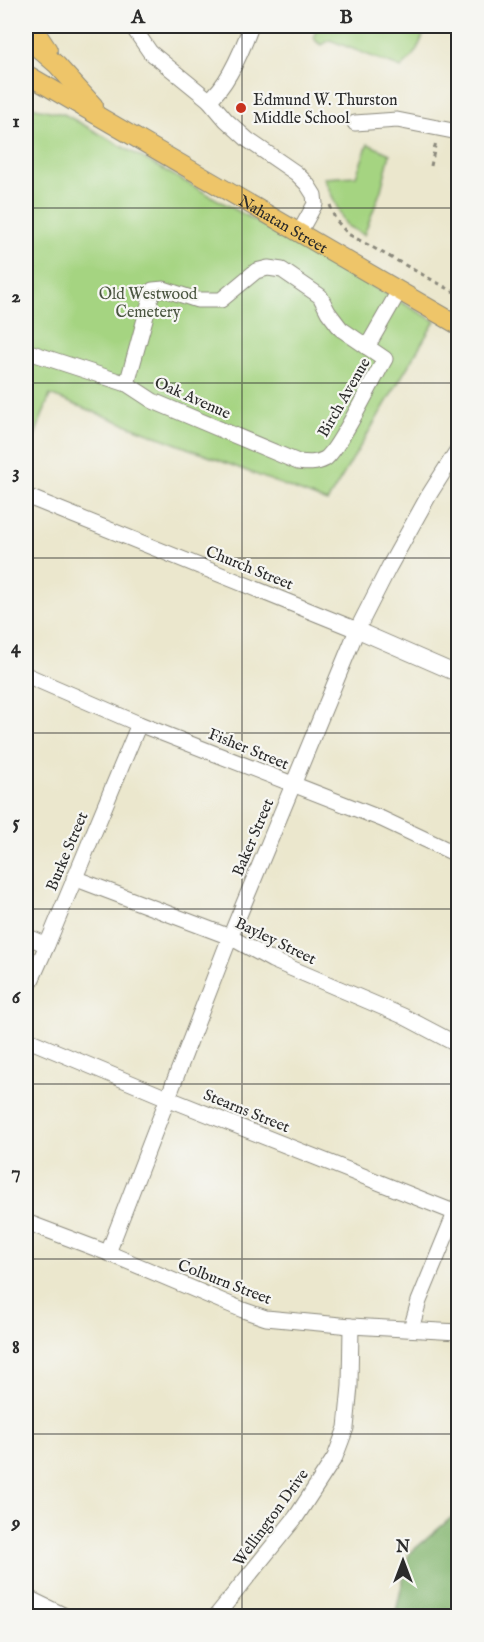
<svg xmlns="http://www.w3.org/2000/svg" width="484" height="1642" viewBox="0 0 484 1642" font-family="'IM FELL English',serif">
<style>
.green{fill:#a5d481;stroke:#688056;stroke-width:1.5}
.forest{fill:#84b66f;stroke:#58704d;stroke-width:1.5}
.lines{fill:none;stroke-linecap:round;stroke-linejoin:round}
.minor-casing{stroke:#8b897c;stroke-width:17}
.major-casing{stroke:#8b897c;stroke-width:20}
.path{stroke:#8b897c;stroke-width:3;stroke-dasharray:4.5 4.5;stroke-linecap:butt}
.minor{stroke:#fff;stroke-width:15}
.major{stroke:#eec569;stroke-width:18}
.grid{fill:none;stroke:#2b2b2b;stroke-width:1.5;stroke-opacity:0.55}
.poi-dot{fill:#c8321e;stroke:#f6f6f2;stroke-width:2}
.labels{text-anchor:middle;stroke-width:4.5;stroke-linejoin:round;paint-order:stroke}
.poi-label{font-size:16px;fill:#2b2b2b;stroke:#f6f6f2;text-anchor:start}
.street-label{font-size:16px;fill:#2b2b2b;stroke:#f6f6f2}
.park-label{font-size:16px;fill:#4a5540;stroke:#f6f6f2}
.neatline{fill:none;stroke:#2b2b2b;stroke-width:2}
.grid-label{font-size:20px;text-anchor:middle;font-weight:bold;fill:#2b2b2b}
</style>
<rect width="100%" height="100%" fill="#f6f6f2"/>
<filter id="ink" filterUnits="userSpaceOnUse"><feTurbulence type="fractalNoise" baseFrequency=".0167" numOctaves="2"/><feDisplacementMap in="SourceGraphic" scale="12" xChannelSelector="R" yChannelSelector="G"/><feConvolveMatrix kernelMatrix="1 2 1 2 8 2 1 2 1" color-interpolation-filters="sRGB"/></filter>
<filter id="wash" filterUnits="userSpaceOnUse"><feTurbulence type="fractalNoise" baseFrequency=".008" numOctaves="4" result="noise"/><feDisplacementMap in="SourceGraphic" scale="24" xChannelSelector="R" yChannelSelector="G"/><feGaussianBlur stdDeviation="1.35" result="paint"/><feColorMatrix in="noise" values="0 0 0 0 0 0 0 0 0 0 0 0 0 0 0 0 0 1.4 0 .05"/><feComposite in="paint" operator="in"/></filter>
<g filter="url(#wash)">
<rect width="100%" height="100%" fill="#ebe7cd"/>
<!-- green -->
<g class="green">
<path d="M 324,26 L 426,26 C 421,44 415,56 401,68 L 330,40 L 322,45 C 310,40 313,29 324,26 Z"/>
<polygon points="26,106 64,114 435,321 327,502 50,395 26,460"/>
<polygon points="368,144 390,154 381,190 364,235 347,226 341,216 324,178 356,176"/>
</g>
<!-- forest -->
<polygon class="forest" points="458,1512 458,1616 395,1616 409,1554"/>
</g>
<g filter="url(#ink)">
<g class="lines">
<!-- minor casing -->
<g class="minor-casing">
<g id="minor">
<polyline points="132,26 150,52 209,100 226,120 248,140 296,173 307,184 314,195 315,204 299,233"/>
<path d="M 209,100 C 228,85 243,48 251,26"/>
<polyline points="355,123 397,120 458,132"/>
<polyline points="367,347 399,291"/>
<path d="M 26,351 L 127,384 L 153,401 L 298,462 C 307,463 316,464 325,459 C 338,451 375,376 385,359 L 341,329 L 328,312 L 320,296 L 282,270 L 268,268 L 256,271 L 221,300 L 197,300 L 164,289 L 153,290 L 127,384"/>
<polyline points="26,496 357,630 458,674"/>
<polyline points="26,675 139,724 382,819 458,855"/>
<polyline points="74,878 230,937 272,960 403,1016 458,1045"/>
<polyline points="26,936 47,945"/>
<polyline points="26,992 47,945 139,724"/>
<polyline points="26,1039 167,1098 456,1213"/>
<polyline points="26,1222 108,1253 243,1310 266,1318 351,1326 458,1332"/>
<polyline points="108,1253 230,937 357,630 389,567 429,495 458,449"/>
<polyline points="411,1329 419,1301 458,1206"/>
<polyline points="26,1597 65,1616"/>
<polyline points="216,1616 296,1517 335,1457 346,1428 350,1386 351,1326"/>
</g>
</g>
<!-- major casing -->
<g class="major-casing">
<g id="major">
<polyline points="32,26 48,50"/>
<polyline points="26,38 57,65 94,106"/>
<path id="s1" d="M 26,74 L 458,325"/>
</g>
</g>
<!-- path -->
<g class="path">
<polyline points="431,166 436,141"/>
<polyline points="330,205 335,219 348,234 458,294"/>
</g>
<!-- minor -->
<use href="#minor" class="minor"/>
<!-- major -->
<use href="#major" class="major"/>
</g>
</g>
<!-- grid -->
<path class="grid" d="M 242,26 L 242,1616M 26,208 L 458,208M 26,383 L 458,383M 26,558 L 458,558M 26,733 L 458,733M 26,909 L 458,909M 26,1084 L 458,1084M 26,1259 L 458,1259M 26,1434 L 458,1434"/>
<!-- markers -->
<circle class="poi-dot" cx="241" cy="108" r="6"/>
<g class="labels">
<!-- poi labels -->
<g class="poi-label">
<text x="253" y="105">Edmund W. Thurston<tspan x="253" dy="18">Middle School</tspan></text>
</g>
<!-- street labels -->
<g class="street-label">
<text dy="6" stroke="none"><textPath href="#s1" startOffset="298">Nahatan Street</textPath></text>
<text transform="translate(193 397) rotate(24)" y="6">Oak Avenue</text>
<text transform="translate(343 397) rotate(-60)" y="6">Birch Avenue</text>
<text transform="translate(250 567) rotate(22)" y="6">Church Street</text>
<text transform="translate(249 748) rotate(22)" y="6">Fisher Street</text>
<text transform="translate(252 837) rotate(-67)" y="6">Baker Street</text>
<text transform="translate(66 851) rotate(-67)" y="6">Burke Street</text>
<text transform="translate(276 940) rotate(26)" y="6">Bayley Street</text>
<text transform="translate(247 1110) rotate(22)" y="6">Stearns Street</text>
<text transform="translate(225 1281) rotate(21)" y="6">Colburn Street</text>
<text transform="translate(270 1517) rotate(-54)" y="6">Wellington Drive</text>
</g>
<!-- park labels -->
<g class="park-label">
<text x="148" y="299">Old Westwood<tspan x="148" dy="18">Cemetery</tspan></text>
</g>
</g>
<!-- margin -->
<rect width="484" height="1642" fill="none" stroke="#f6f6f2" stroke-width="66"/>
<!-- north arrow -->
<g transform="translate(403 1561)" stroke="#f6f6f2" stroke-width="4.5" paint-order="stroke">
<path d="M0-4.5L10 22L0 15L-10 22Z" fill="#2b2b2b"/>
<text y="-9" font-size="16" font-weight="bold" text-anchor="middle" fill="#2b2b2b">N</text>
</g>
<rect x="33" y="33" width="418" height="1576" class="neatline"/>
<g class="grid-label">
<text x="138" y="23">A</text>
<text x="346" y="23">B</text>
<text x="16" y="127">1</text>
<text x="16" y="302">2</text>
<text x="16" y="478">3</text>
<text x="16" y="653">4</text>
<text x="16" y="828">5</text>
<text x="16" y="1003">6</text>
<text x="16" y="1178">7</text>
<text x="16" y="1353">8</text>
<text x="16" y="1528">9</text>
</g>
</svg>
